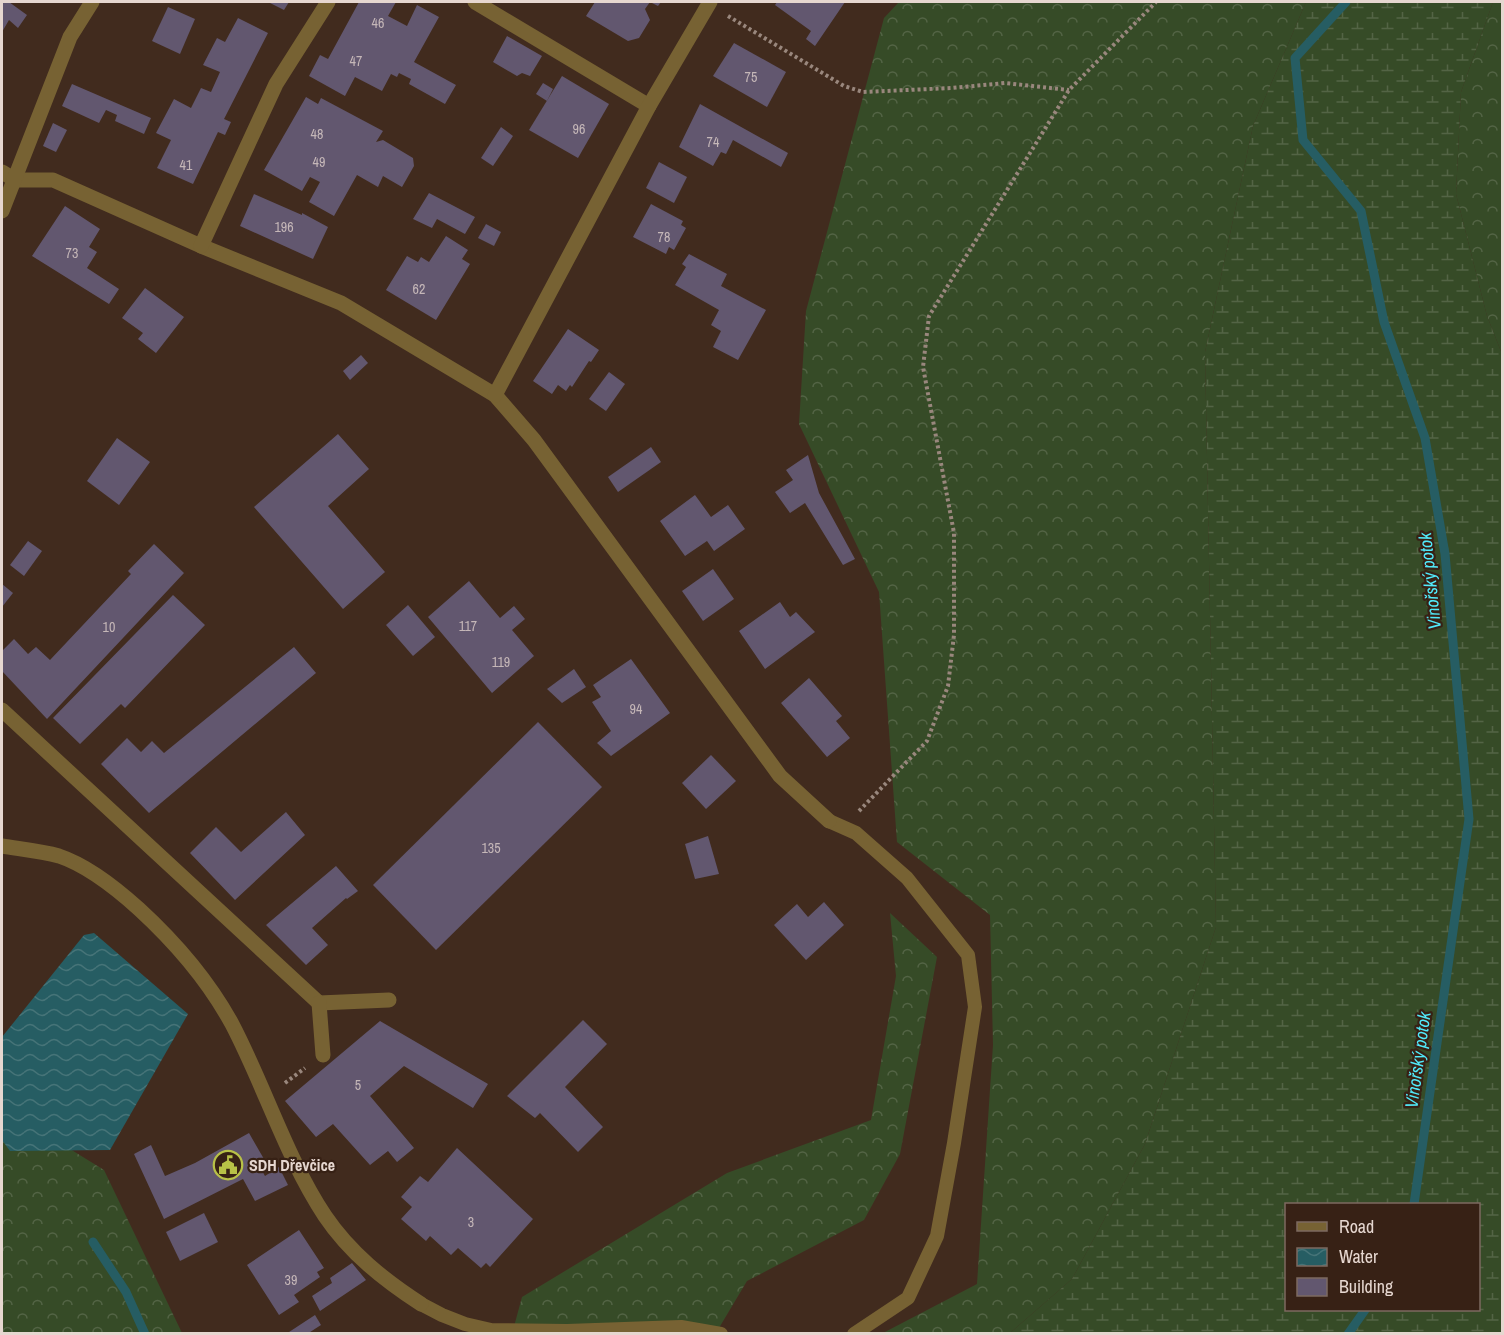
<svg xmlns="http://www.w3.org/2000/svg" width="1504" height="1335" viewBox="0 0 1504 1335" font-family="'Archivo Narrow',sans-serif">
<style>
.forest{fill:url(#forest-crowns)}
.wetland{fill:url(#wetland-marsh);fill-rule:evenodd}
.water{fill:url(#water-waves)}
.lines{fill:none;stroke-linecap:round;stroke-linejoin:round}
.stream{stroke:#265d63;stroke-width:9}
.building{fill:#62576f}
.path{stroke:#99877d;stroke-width:4;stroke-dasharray:3 3;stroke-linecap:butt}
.lane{stroke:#776233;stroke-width:14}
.street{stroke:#776233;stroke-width:15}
.labels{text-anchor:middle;stroke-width:4.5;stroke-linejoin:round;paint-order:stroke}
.number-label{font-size:14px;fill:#c5b7b8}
.poi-label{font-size:16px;font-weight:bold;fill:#e6d7d0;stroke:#372115;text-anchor:start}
.water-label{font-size:18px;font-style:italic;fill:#51e9f9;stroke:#372115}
</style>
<defs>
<pattern id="forest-crowns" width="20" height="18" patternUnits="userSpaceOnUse" patternTransform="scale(1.5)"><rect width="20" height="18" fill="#364b27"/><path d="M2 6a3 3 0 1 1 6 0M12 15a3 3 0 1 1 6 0" fill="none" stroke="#536445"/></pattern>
<pattern id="wetland-marsh" width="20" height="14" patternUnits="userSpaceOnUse" patternTransform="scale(1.5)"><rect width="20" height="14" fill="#364b27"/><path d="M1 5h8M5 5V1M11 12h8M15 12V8" fill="none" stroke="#536445"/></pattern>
<pattern id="water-waves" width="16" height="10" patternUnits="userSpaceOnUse" patternTransform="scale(1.5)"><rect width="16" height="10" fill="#265d63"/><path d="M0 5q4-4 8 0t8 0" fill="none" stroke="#467478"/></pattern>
</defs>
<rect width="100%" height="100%" fill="#412b1e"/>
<!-- forest -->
<g class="forest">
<polygon points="899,2 1306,2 1253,126 1205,352 1216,927 1145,1144 1072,1279 1010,1333 883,1333 977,1284 993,1045 990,915 897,842 879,592 799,424 806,311 884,18"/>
<polygon points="1493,2 1502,2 1502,354 1487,316 1456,194 1461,92"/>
<polygon points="890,913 937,957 900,1154 864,1220 747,1281 716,1333 512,1334 522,1297 727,1173 871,1120 896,976"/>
<polygon points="2,1107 104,1170 182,1333 2,1333"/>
</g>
<!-- wetland -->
<path class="wetland" d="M 1306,2 L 1493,2 L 1461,92 L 1456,194 L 1487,316 L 1502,354 L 1502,1333 L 1010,1333 L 1072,1279 L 1145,1144 L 1216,927 L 1205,352 L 1253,126 ZM 1286,1204 L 1478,1204 L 1478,1310 L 1286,1310 Z"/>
<!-- water -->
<polygon class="water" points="94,933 188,1014 110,1150 10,1151 2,1140 2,1037 84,935"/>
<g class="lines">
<!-- stream -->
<g class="stream">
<polyline points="1346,2 1295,58 1303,140 1361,211 1384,322 1425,438 1445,554 1469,819 1414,1204"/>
<polyline points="93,1242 126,1292 145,1334"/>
<polyline points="1348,1334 1365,1310"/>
</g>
</g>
<!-- building -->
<g class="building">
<polygon points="2,2 9,2 27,15 18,28 9,20 2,32"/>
<polygon points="268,2 289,2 284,10"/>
<polygon points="359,2 396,2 388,16 407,26 417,5 439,17 414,62 456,85 445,104 409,84 411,79 399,73 397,77 391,74 382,91 355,77 345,96 309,76 320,55 328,59"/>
<polygon points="595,2 661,2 658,6 650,2 645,9 650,20 639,38 628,41 586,16"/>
<polygon points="777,2 845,2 815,46 806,39 811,31 775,5"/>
<polygon points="168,7 195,19 180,54 152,41"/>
<polygon points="238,18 268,33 224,119 231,122 225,135 218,132 193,184 157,168 171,140 156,133 174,99 191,108 201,88 211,92 220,72 203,65 217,38 225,42"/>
<polygon points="507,36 542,56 530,76 522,73 517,76 493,62"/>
<polygon points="734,43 786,72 767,107 713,76"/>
<polygon points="562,76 609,104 578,158 529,130"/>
<polygon points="543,83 553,89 547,101 536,94"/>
<polygon points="72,84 151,118 144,134 115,121 117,115 106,110 99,123 62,106"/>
<polygon points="306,97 318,104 321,98 383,131 376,142 383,140 413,158 414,166 402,187 383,176 378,187 357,175 334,216 309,202 320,182 310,177 302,191 264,170"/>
<polygon points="700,104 788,153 781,167 733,140 726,154 721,152 713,166 679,147"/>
<polygon points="53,123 67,130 56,152 43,146"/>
<polygon points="501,127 513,136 493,166 481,158"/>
<polygon points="659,162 687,177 674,203 646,188"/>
<polygon points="429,193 475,217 465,234 437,219 432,228 413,219"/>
<polygon points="254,194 302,215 302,213 328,227 313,259 240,226"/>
<polygon points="651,204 683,221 681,225 686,228 674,250 669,247 666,254 633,237"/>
<polygon points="65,206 100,229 89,247 97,252 87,268 119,289 109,304 32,256"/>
<polygon points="486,224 501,232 494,246 478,238"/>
<polygon points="446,236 468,250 462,259 470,264 436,320 386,290 407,256 418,262 421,257 429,262"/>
<polygon points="689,254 727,274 721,286 766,310 738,360 713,347 721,331 711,325 719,310 675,285 686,267 682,264"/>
<polygon points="145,288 184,317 156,353 138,339 143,333 122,318"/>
<polygon points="568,329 599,350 591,362 589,361 572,387 570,385 566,391 558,385 552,394 533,381"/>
<polygon points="361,355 368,363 350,380 343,371"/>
<polygon points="609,372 625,384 606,411 589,399"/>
<polygon points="338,434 369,469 328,506 385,572 343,609 254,507"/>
<polygon points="117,438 150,462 119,505 87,481"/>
<polygon points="651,447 661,462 618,492 608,477"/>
<polygon points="808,455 819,493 855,559 843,565 805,503 790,513 775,492 793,480 786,470"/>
<polygon points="695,495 711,517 728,505 745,529 714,551 707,541 685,556 660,521"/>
<polygon points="28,541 42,551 24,576 10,565"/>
<polygon points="154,544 184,573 47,719 2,671 2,651 14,639 28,654 36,647 50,660 131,574 128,571"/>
<polygon points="713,569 734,599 703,621 682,591"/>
<polygon points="469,581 500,618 514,606 525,619 512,630 534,656 492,693 428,617"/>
<polygon points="2,584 13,593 2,607"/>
<polygon points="173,595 205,625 125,708 121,704 80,744 53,718"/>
<polygon points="780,602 790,617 796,612 815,632 765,669 739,631"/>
<polygon points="408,605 435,637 413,656 386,625"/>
<polygon points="294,647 316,673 149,813 101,764 127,738 141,752 152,741 164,753"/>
<polygon points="631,659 670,713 611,756 597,743 611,731 592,702 601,697 593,685"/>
<polygon points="574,669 586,687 562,703 547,689"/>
<polygon points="809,678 842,716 836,721 850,738 827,757 781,703"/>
<polygon points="538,722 602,787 436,950 373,885"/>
<polygon points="711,755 736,781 706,809 682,783"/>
<polygon points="286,812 305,835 235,900 190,853 216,827 241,852"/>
<polygon points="708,836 719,874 695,879 685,844"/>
<polygon points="336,866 358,891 347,899 346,898 312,928 328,945 306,965 266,925"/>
<polygon points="824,902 844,925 806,960 774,925 797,904 808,917"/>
<polygon points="583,1020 607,1044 565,1087 603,1127 578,1152 540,1113 535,1118 507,1096"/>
<polygon points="380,1021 488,1084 473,1108 404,1066 370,1096 414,1148 397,1162 388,1151 370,1165 333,1124 316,1137 285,1101"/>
<polygon points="249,1133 268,1166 261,1169 265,1176 279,1167 288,1185 255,1201 243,1179 164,1219 134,1154 151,1145 165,1176 195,1163"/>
<polygon points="457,1148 533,1219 490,1267 486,1263 481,1268 458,1248 451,1255 430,1236 426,1241 401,1219 412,1207 401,1197 420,1176 428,1182"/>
<polygon points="204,1213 218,1242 180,1261 166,1232"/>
<polygon points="299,1230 324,1268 317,1272 320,1277 294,1295 299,1302 279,1315 247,1265"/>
<polygon points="352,1263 366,1280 320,1311 312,1296 332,1283 330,1278"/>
<polygon points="315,1315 321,1325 307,1334 286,1334"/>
</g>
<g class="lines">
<!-- path -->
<g class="path">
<polyline points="728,16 844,86 863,92 952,88 1005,83 1069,90"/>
<polyline points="859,811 927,741 948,686 954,635 954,533 923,367 929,316 1069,90 1156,2"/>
<polyline points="285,1083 305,1068"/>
</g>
<!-- lane -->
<g class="lane">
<polyline points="829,821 856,833 907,878 968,955 975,1007 954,1143 937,1236 908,1298 854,1334"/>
<polyline points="421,1304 442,1315 465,1324 491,1330 567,1331 681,1327 721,1334"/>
</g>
<!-- street -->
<g class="street">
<polyline points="475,2 649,106"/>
<polyline points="2,172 15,180 53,180 201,246 341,303 495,395 534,440 780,776 829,821"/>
<polyline points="2,211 70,37 92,2"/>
<polyline points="201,246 276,84 328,2"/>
<polyline points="495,395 649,106 710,2"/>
<polyline points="2,710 319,1003 389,1000"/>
<path d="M 2,846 C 20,849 41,851 59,856 C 86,865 118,890 139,909 C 176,943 208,980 232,1024 C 265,1087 286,1157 325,1216 C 350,1253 384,1280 421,1304"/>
<polyline points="319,1003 323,1055"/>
</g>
</g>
<!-- icons -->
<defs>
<g id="civic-ring" transform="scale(1.5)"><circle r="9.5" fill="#372115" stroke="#b8c147" stroke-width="1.5"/><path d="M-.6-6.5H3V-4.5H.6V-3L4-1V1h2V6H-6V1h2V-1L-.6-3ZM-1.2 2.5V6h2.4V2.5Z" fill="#b8c147"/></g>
</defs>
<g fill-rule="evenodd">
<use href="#civic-ring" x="228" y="1165"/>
</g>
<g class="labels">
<!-- number labels -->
<g class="number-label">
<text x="378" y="28">46</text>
<text x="356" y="66">47</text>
<text x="751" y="82">75</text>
<text x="579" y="134">96</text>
<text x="317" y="139">48</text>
<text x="713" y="147">74</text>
<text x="319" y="167">49</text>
<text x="186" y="170">41</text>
<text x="284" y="232">196</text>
<text x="664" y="242">78</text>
<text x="72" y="258">73</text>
<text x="419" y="294">62</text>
<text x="468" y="631">117</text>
<text x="109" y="632">10</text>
<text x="501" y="667">119</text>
<text x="636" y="714">94</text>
<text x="491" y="853">135</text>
<text x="358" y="1090">5</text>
<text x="471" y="1227">3</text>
<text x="291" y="1285">39</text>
</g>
<!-- poi labels -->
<g class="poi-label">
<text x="249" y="1171">SDH Dřevčice</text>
</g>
<!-- water labels -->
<g class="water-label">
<text transform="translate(1430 581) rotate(-96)" y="6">Vinořský potok</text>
<text transform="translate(1418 1060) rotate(-82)" y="6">Vinořský potok</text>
</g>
</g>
<!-- border -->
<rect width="1504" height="1335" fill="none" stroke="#e6d7d0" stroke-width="6"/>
<!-- legend -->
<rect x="1285" y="1203" width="195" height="108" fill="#372115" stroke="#7d6a60" stroke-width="1.5"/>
<rect x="1297" y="1222" width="30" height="9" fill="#776233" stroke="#7d6a60" stroke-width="1.5"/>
<text x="1339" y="1233" font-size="18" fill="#e6d7d0">Road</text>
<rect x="1297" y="1248" width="30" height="18" fill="url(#water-waves)" stroke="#7d6a60" stroke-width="1.5"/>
<text x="1339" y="1263" font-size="18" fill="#e6d7d0">Water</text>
<rect x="1297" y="1278" width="30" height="18" fill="#62576f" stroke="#7d6a60" stroke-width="1.5"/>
<text x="1339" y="1293" font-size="18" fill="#e6d7d0">Building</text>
</svg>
